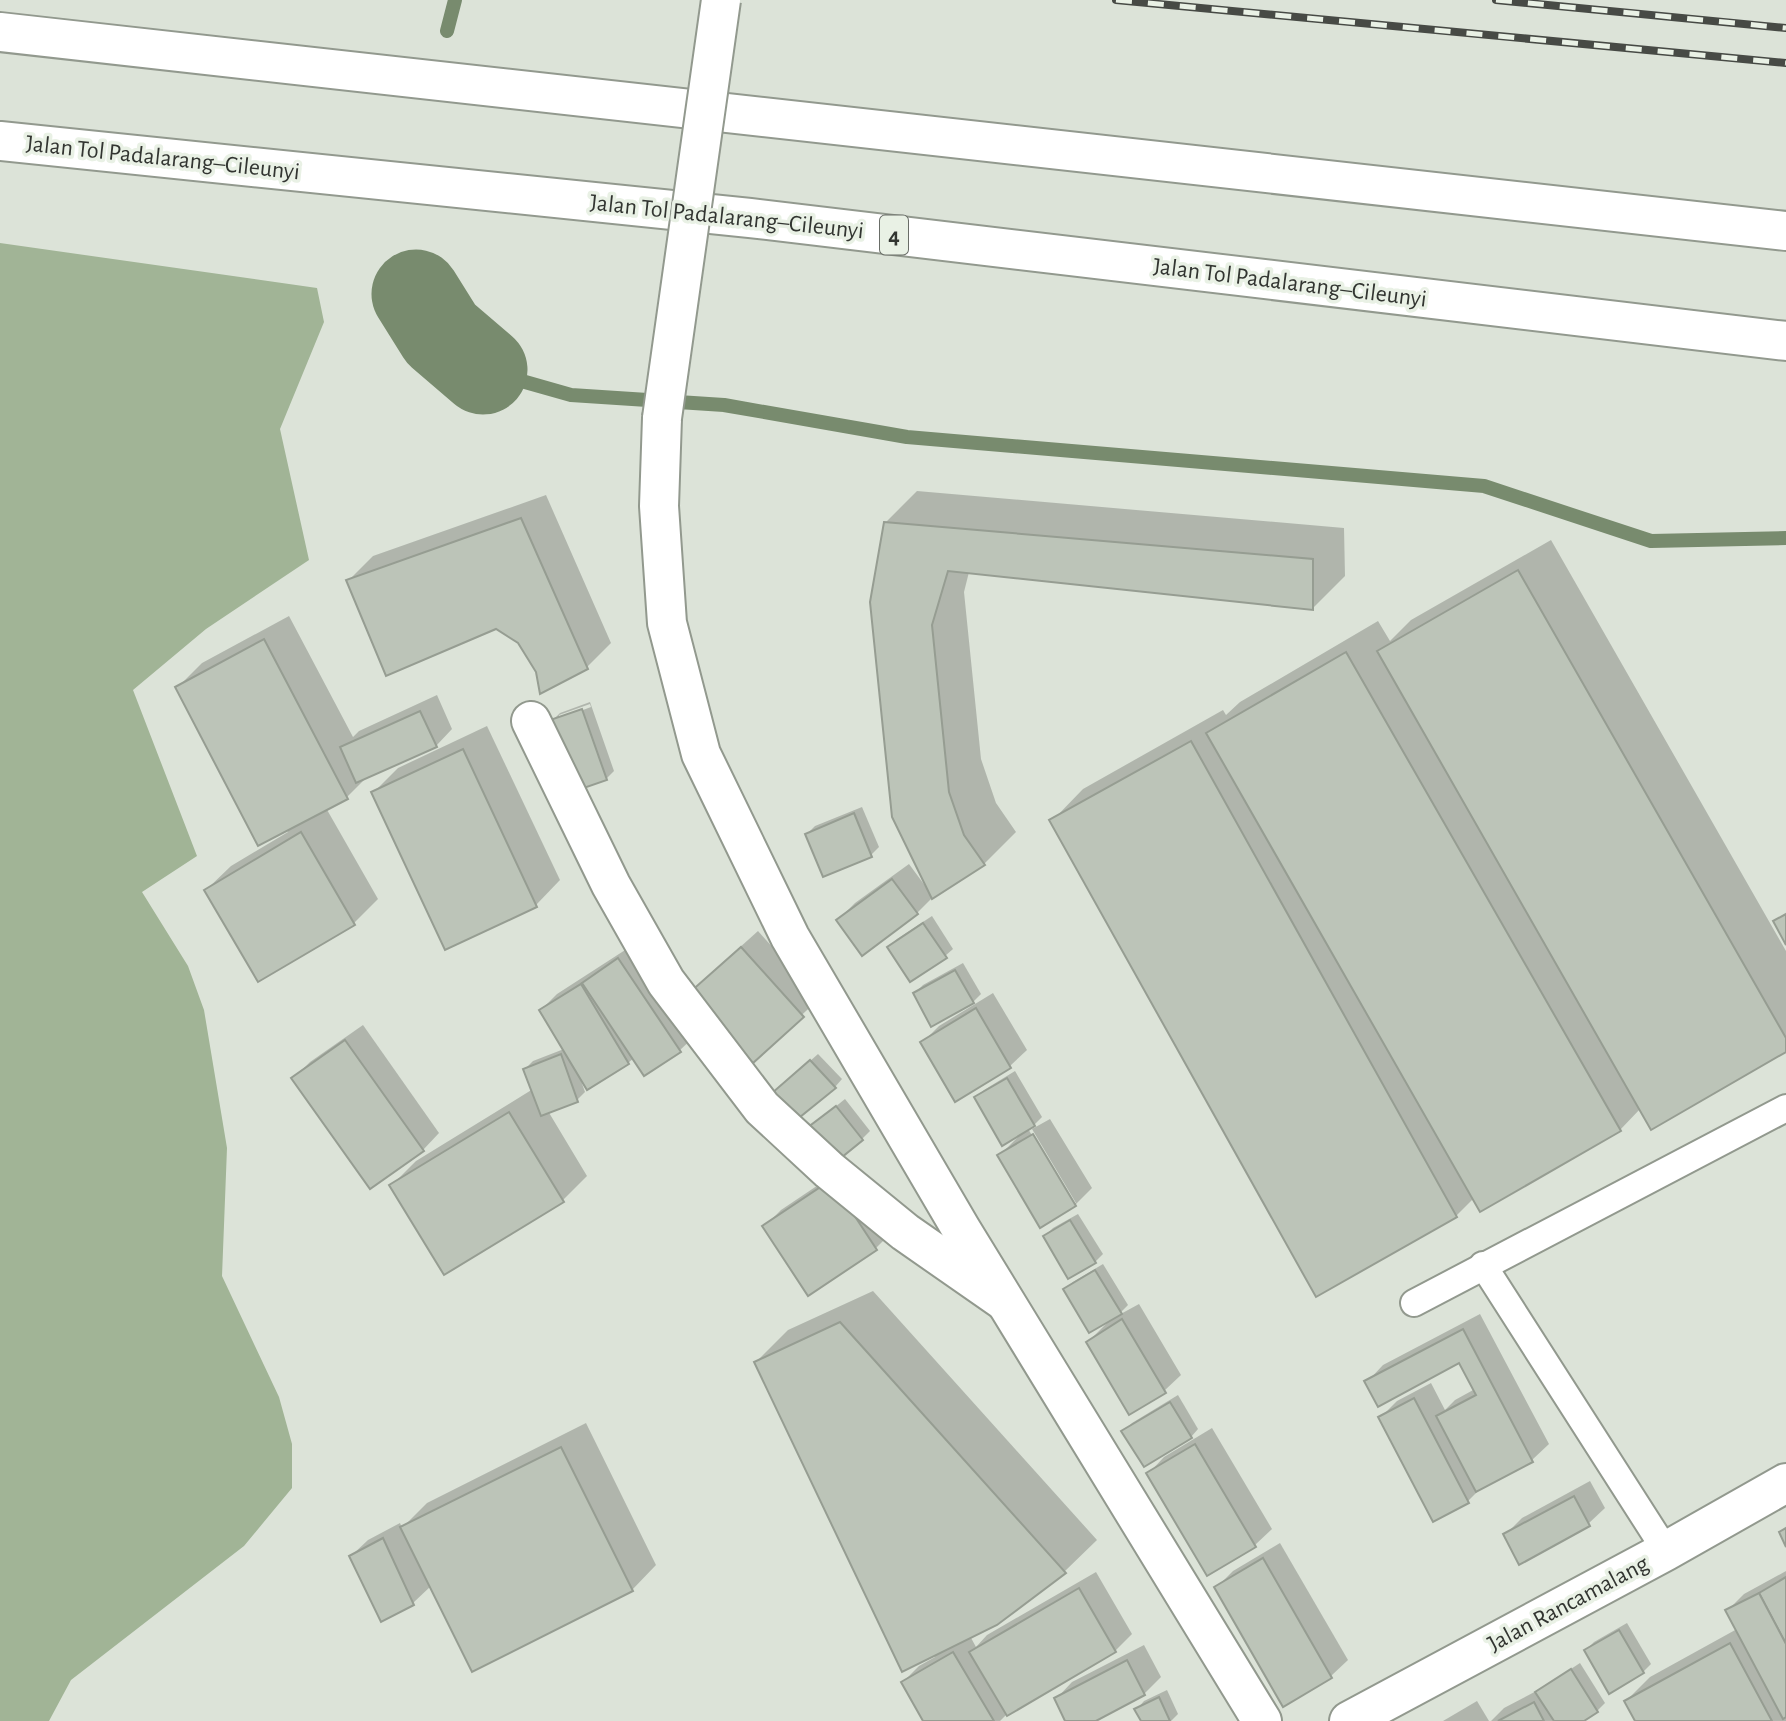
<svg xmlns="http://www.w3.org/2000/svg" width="1786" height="1721" viewBox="0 0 1786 1721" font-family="'Alegreya Sans',sans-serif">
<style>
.forest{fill:#a1b496}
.shadow{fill:#0003;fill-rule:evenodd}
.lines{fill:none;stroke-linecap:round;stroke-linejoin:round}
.stream{stroke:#788b6e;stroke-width:14}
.river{stroke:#788b6e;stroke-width:89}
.building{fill:#bcc4b8;stroke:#969d92;stroke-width:2}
.lane-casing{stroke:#92998e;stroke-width:30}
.street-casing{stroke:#92998e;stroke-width:42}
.secondary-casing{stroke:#92998e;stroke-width:42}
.highway-casing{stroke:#92998e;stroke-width:42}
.lane{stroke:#fff;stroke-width:26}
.street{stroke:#fff;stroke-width:38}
.secondary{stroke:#fff;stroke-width:38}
.highway{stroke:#fff;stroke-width:38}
.rail-casing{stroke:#474a45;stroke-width:8}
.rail{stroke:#e9f1e5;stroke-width:5;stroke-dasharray:16;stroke-linecap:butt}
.secondary-bridge-casing{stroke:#92998e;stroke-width:42;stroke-linecap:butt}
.secondary-bridge{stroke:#fff;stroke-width:38}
.labels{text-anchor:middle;stroke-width:7;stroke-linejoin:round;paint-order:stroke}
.shield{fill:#e9f1e5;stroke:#696d67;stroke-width:2}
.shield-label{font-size:23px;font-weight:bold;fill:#323531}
.street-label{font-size:24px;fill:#323531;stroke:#e9f1e5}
</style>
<rect width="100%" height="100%" fill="#dce3d8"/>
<!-- forest -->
<polygon class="forest" points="0,243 317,288 324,322 280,429 309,560 206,629 133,690 197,856 142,892 188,966 204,1010 227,1148 222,1276 279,1397 292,1444 292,1488 244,1546 71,1680 49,1721 0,1721"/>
<!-- shadow -->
<g class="shadow">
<polygon points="917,491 1344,528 1345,576 1313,608 969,572 964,592 981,759 996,803 1016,832 984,864 933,897 917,913 838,920 855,903 909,864 926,887 928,886 885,523"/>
<polygon points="546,495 611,643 587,667 538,671 519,642 496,627 348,581 373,556"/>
<polygon points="1551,540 1786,951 1786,1050 1641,1108 1620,1130 1474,1198 1456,1216 1052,821 1083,789 1223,710 1226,715 1240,702 1378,621 1390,641 1411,620"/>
<polygon points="289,616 353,737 359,731 437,695 452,729 436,746 368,776 347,797 326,808 378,899 354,923 206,890 231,866 288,832 177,688 202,663"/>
<path d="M 590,702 L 614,771 L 606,779 L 552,721 L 560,713 ZM 590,704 L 591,707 L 559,719 L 559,715 Z"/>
<polygon points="487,726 560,880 536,905 373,793 398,768"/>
<polygon points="862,807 879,847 871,855 807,834 815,826"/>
<polygon points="932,916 953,949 945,956 889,947 897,939"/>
<polygon points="758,931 819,999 753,1060 708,976"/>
<polygon points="636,943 696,1035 679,1051 634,1058 628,1063 580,1078 585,1092 577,1100 548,1111 587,1176 563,1200 391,1186 416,1161 533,1089 525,1069 533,1061 564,1049 541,1010 557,994"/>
<polygon points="963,963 981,994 972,1003 915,993 923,985"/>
<polygon points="993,993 1027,1050 1010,1066 956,1099 922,1043 939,1026"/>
<polygon points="363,1025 439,1133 423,1150 294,1078 310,1062"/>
<polygon points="818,1054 842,1079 835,1087 782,1086"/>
<polygon points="1015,1071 1042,1117 1031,1128 1027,1127 1072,1203 1076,1203 1032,1129 1050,1119 1092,1188 1075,1205 999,1156 1020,1135 976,1097 984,1090"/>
<polygon points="845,1099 870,1131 862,1139 814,1124"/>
<polygon points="848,1165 892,1232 876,1248 764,1227 781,1210"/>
<polygon points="1078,1214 1103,1254 1095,1262 1045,1236 1053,1228"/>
<polygon points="1103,1264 1128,1305 1117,1316 1139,1304 1181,1375 1164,1391 1088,1342 1109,1321 1065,1289 1073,1282"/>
<polygon points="873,1291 1097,1540 1065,1571 996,1623 970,1636 976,1647 987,1635 1096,1572 1132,1634 1115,1651 1007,1714 1000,1721 925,1721 903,1682 919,1666 935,1657 756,1362 788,1330"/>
<polygon points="1480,1314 1549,1444 1532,1460 1482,1487 1468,1501 1380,1418 1397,1401 1431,1383 1445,1410 1455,1400 1475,1389 1459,1361 1367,1382 1383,1365"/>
<polygon points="1178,1395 1198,1429 1191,1437 1124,1431 1132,1423"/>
<polygon points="586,1423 656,1565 632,1590 431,1586 413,1603 382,1619 351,1556 368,1540 400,1523 402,1528 427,1503"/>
<polygon points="1212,1428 1272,1529 1255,1545 1208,1573 1148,1474 1164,1457"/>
<polygon points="1590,1481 1605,1508 1588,1524 1505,1535 1522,1518"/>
<polygon points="1280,1543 1348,1660 1331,1676 1284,1704 1216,1588 1233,1571"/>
<polygon points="1786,1571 1786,1721 1637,1721 1626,1701 1650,1677 1737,1629 1727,1611 1744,1594"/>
<polygon points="1627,1623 1651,1664 1643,1672 1586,1650 1594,1642"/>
<polygon points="1144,1645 1161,1677 1144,1694 1095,1719 1096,1721 1067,1721 1056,1699 1072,1682"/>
<polygon points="1580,1663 1605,1703 1597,1711 1581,1721 1491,1721 1504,1708 1542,1688"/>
<polygon points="1167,1690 1178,1714 1171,1721 1143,1721 1137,1709 1144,1701"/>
<polygon points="1477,1701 1489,1721 1443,1721"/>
</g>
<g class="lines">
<!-- stream -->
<g class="stream">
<polyline points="447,31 455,0"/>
<polyline points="483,370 571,395 724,405 907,437 1484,486 1651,541 1786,538"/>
</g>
<!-- river -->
<polyline class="river" points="416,294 441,334 483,370"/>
</g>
<!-- building -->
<g class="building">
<polygon points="521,518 588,669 540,694 536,672 518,643 496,629 386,676 346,580"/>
<polygon points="884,522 1313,559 1313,610 948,571 932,625 949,792 964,835 985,865 932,899 892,817 870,602"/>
<polygon points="1518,570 1786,1038 1786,1052 1651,1130 1377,651"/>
<polygon points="264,639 348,799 258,846 175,687"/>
<polygon points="1346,652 1621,1131 1480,1212 1206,733"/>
<polygon points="582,709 607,780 575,791 550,720"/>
<polygon points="420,711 437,747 356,783 340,747"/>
<polygon points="1191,741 1457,1217 1316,1297 1049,820"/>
<polygon points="463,749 537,907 445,950 371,792"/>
<polygon points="854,813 872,857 823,877 805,834"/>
<polygon points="301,832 355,925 258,982 204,890"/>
<polygon points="892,879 918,914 862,956 836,920"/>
<polygon points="1786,914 1786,945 1773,921"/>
<polygon points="923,923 947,958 910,982 887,947"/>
<polygon points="741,947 804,1017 753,1063 689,993"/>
<polygon points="618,958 681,1052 644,1076 582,983"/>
<polygon points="955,970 974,1003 931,1027 913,993"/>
<polygon points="581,984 629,1064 587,1090 539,1010"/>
<polygon points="976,1008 1011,1068 955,1102 920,1042"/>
<polygon points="345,1040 424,1151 370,1189 291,1078"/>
<polygon points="561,1054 578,1102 541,1116 523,1069"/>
<polygon points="810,1060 836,1088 795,1121 772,1093"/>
<polygon points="1007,1078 1035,1126 1002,1146 974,1097"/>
<polygon points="836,1106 863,1140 831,1166 803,1131"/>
<polygon points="509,1112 564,1202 444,1275 389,1185"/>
<polygon points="1033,1134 1076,1206 1040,1228 997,1155"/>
<polygon points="831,1180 877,1250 808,1296 762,1226"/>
<polygon points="1070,1220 1096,1263 1068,1279 1043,1236"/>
<polygon points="1095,1270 1122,1314 1089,1333 1063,1289"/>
<polygon points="1122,1319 1166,1393 1129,1415 1086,1342"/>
<polygon points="840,1322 1066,1573 997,1625 902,1672 754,1362"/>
<polygon points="1463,1329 1533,1462 1476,1492 1436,1416 1476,1395 1459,1363 1378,1407 1364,1381"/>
<polygon points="1414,1398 1469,1503 1433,1522 1378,1417"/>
<polygon points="1170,1402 1192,1438 1144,1467 1121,1431"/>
<polygon points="1195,1444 1256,1547 1207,1576 1146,1473"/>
<polygon points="561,1447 633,1591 472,1672 400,1527"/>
<polygon points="1574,1496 1590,1526 1519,1565 1503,1534"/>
<polygon points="1786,1528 1786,1547 1779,1532"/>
<polygon points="383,1538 414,1605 381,1622 349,1556"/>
<polygon points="1263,1558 1332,1678 1283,1707 1214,1587"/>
<polygon points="1786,1577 1786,1644 1759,1593"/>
<polygon points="1079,1588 1116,1652 1007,1716 969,1652"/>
<polygon points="1759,1593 1786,1644 1786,1717 1783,1719 1725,1610"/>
<polygon points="1619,1630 1644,1673 1609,1694 1584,1650"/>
<polygon points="1730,1643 1772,1721 1635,1721 1624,1701"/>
<polygon points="953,1652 994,1721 923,1721 901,1682"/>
<polygon points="1127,1660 1145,1695 1096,1721 1065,1721 1054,1698"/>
<polygon points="1571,1669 1598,1712 1584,1721 1554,1721 1535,1692"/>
<polygon points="1159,1697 1170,1721 1141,1721 1134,1709"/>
<polygon points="1534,1702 1544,1721 1498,1721"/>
</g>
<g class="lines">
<!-- lane casing -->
<g class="lane-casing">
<g id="lane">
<polyline points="1483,1265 1666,1551"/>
<polyline points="1414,1303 1786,1108"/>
</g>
</g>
<!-- street casing -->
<g class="street-casing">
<g id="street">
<polyline points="531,721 611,885 666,982 762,1108 829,1170 905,1232 1004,1301"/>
<polyline points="1349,1721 1666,1551 1786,1483"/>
</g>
</g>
<!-- secondary casing -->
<g class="secondary-casing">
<polyline id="secondary" points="662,418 659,506 667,623 701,754 790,937 961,1229 1262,1721"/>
</g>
<!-- highway casing -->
<g class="highway-casing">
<g id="highway">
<polyline points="0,32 1786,231"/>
<polyline points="0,141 750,218 1786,341"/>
</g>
</g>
<!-- lane -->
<use href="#lane" class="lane"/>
<!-- street -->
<use href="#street" class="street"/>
<!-- secondary -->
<use href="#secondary" class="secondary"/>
<!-- highway -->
<use href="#highway" class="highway"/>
<!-- rail casing -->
<g class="rail-casing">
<g id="rail">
<polyline points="1116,0 1786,63"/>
<polyline points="1496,0 1786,28"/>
</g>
</g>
<!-- rail -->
<use href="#rail" class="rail"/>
<!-- secondary-bridge casing -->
<g class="secondary-bridge-casing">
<polyline id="secondary-bridge" points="662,418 721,0"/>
</g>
<!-- secondary-bridge -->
<use href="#secondary-bridge" class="secondary-bridge"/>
</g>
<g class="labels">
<!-- shield labels -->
<rect class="shield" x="880" y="215.5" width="28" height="39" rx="5"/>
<g class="shield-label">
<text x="894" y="243">4</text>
</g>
<!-- street labels -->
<g class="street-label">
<text transform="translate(163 157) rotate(6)" y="8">Jalan Tol Padalarang–Cileunyi</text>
<text transform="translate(727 216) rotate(6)" y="8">Jalan Tol Padalarang–Cileunyi</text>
<text transform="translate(1290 282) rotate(7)" y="8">Jalan Tol Padalarang–Cileunyi</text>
<text transform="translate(1568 1603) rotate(-28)" y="8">Jalan Rancamalang</text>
</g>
</g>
</svg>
